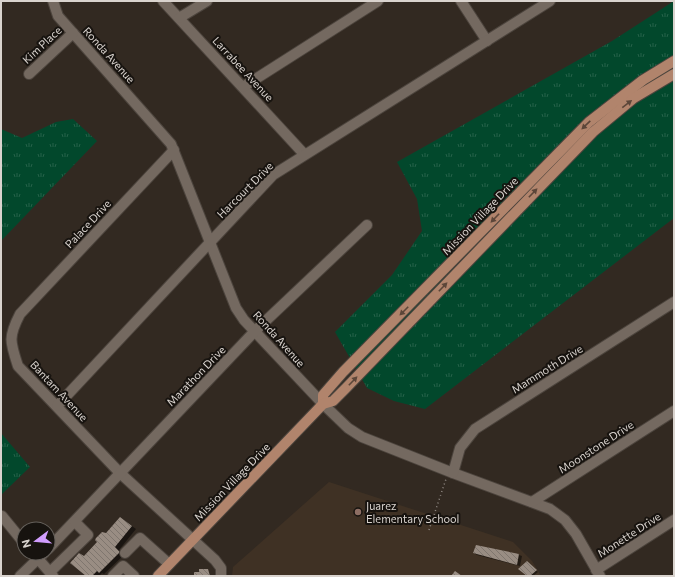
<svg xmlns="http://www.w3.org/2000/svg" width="675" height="577" viewBox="0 0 675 577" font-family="Commissioner,sans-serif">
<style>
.built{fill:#3f3124}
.grass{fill:url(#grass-tufts)}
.shadow{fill:#0007}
.building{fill:url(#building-back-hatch)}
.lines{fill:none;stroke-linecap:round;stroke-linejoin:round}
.minor-casing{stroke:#4c443d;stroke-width:12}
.major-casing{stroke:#4c443d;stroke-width:12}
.path{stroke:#8d8680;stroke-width:1.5;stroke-dasharray:1 3;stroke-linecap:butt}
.minor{stroke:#746960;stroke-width:10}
.major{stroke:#b1846c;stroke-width:10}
.oneway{fill:#5c4639}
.education-dot{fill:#8d6e63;stroke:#17130f;stroke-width:1.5}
.labels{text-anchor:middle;stroke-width:4;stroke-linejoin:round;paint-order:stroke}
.street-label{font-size:11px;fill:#d9d3ce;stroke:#17130f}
.poi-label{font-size:11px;fill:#d9d3ce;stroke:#17130f;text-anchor:start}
</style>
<defs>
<pattern id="grass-tufts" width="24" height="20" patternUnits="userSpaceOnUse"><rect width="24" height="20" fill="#02482c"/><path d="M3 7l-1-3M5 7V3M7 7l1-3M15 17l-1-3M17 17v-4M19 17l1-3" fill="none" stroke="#266249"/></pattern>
<pattern id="building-back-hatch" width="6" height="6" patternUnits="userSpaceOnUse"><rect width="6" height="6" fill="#998d83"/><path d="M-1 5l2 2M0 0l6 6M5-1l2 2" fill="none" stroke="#7f766e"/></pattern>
</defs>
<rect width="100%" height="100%" fill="#322921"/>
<!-- built -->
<polygon class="built" points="329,482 513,542 532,561 541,576 232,576 233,567"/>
<!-- grass -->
<g class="grass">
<polygon points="674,1 674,218 425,409 394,401 367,388 335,332 392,275 422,231 417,199 397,162 612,41"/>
<polygon points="73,119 97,141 1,241 1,129 22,138 56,122"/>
<polygon points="1,433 30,467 1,495"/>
</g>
<!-- shadow -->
<g class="shadow">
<polygon points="125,521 136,529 119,550 124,555 104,574 102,573 99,576 88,576 84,557 106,535"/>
<polygon points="476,546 519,555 522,556 520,566 477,555 474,553"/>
<polygon points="527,562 538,572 533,576 529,576"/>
</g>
<!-- building -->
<g class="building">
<polygon points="120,517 132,526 115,547 120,552 99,573 97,571 92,576 86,576 70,563 79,553 84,556 97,542 95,540 96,538 102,532 106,533"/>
<polygon points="476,545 519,554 517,565 473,553"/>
<polygon points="527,561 537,570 530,576 527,576 518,569"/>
<polygon points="199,569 208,569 210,576 194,576 194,572 199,572"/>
<polygon points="455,571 462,576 451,576"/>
</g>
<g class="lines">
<!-- minor casing -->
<g class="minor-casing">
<g id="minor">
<polyline points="53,1 58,16 171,144 236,308 244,320 323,404 348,428 362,437 453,473 550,509 565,520 576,534 600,576"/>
<polyline points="163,1 304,154"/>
<polyline points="461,1 487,41"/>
<polyline points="179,18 207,1"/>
<polyline points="29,74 73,33"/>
<polyline points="243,87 378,1"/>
<path d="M 174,150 L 20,314 C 8,337 10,342 18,366 L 120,473 L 215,560 L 221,568 L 221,576"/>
<polyline points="57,406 273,175 550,1"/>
<polyline points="453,473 460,448 475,429 674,302"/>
<polyline points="532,502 674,411"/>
<polyline points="2,516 24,543"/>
<polyline points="48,549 255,331 367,225"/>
<polyline points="33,553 53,576"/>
<polyline points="125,553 140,538 169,564"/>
<polyline points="596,570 674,520"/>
<polyline points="50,572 88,535 75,522"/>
<polyline points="20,576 44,553"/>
<polyline points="113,576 123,566 134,576"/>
</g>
</g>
<!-- major casing -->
<g class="major-casing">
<g id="major">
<polyline points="323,404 323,395 343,372 589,122 643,80 674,61"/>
<polyline points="158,576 323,404 333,401 346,388 593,132 634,98 674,74"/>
</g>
</g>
<!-- path -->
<polyline class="path" points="429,530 446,479"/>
<!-- minor -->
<use href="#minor" class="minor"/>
<!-- major -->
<use href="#major" class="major"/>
</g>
<!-- one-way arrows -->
<defs><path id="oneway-solid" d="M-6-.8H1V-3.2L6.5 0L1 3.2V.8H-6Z"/></defs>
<g class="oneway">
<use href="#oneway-solid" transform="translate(627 104) rotate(-38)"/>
<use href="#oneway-solid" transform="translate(586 125) rotate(136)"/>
<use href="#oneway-solid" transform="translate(533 193) rotate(-46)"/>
<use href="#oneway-solid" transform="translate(495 218) rotate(134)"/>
<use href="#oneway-solid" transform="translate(443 287) rotate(-46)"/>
<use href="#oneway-solid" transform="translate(404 311) rotate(135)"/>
<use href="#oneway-solid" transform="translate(353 381) rotate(-46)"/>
</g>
<!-- markers -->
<circle class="education-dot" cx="358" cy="512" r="4"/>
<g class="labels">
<!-- street labels -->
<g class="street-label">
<text transform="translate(42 45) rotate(-43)" y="4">Kim Place</text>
<text transform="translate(109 55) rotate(48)" y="4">Ronda Avenue</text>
<text transform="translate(243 69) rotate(47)" y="4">Larrabee Avenue</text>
<text transform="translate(245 190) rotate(-45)" y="4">Harcourt Drive</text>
<text transform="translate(480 216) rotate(-46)" y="4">Mission Village Drive</text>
<text transform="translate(88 224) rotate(-47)" y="4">Palace Drive</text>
<text transform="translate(279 339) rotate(48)" y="4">Ronda Avenue</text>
<text transform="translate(547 369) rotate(-32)" y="4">Mammoth Drive</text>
<text transform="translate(196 376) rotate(-46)" y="4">Marathon Drive</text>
<text transform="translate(59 391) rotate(47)" y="4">Bantam Avenue</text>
<text transform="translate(596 447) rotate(-33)" y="4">Moonstone Drive</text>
<text transform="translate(232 482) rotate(-46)" y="4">Mission Village Drive</text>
<text transform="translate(629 535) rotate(-33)" y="4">Monette Drive</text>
</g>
<!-- poi labels -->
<g class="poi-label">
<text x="366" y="510">Juarez<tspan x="366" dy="13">Elementary School</tspan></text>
</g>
</g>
<!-- border -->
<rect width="675" height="577" fill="none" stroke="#d9d3ce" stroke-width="4"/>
<!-- north arrow -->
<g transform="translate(36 541) rotate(254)"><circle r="19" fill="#17130f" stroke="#65605b"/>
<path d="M0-3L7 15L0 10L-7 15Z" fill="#d19dfe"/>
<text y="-6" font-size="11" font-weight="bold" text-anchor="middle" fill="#d9d3ce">N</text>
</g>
</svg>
